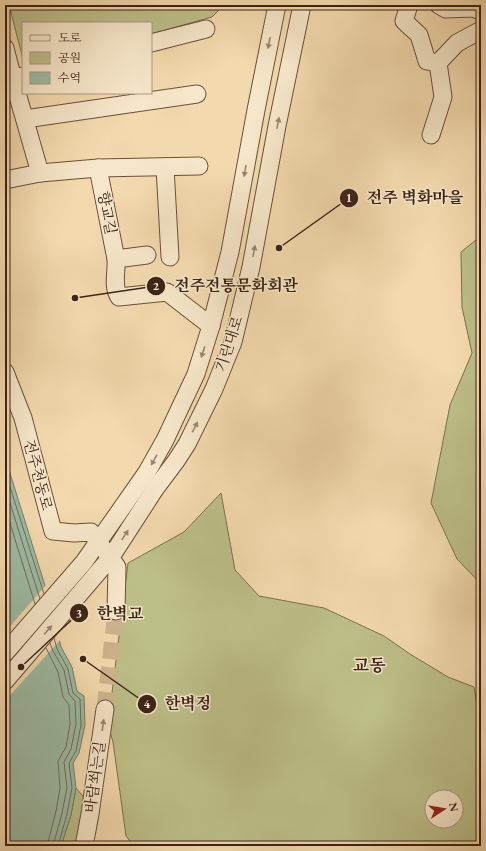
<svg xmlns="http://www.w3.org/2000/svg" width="486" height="851" viewBox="0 0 486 851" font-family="'EB Garamond','Noto Serif KR',serif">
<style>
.green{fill:#bdbf89;stroke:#7c704f;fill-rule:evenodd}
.water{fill:#9dbba4;stroke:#767e6b}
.pier{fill:#f3daae}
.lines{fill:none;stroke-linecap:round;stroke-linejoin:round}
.shore{stroke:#6c6e5c;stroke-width:1}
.minor-tunnel{stroke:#ceb58f;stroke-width:17;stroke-dasharray:17 8;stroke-linecap:butt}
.minor-casing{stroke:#6a503b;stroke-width:19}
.minor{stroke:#f7e7ca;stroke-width:17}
.oneway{fill:#9a8470}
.labels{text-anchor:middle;stroke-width:3;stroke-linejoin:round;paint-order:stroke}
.street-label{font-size:15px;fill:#3c2215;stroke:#f7e7ca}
.quarter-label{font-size:17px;font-weight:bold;fill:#3c2215;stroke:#f7e7ca}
.leader{fill:none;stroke:#3c2215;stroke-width:1.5}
.callout-dot{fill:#3c2215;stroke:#f7e7ca;stroke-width:1.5}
.mark-label{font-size:12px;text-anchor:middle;font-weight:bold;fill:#fff}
.callout-label{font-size:16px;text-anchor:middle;font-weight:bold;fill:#3c2215;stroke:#f7e7ca;stroke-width:3;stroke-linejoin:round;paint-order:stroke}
</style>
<rect width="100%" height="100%" fill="#f3daae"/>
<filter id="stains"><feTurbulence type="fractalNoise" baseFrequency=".005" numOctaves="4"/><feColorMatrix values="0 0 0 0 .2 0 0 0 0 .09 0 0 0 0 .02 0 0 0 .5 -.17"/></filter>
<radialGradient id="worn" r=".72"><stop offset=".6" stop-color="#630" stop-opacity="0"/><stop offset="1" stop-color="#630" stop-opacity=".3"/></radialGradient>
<!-- green -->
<g class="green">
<polygon points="9,5 224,5 212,17 151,34 151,23 23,23 23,59"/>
<polygon points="481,236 481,584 457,559 431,503 450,405 472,353 462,307 461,252"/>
<path d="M 221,493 L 235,570 L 259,596 L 324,608 L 384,636 L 410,654 L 448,677 L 474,687 L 481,730 L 481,846 L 134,846 L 126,836 L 113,742 L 108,725 L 128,563 L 184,532 ZM 432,797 L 456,797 L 456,821 L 432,821 Z"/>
<polygon points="76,788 87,801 77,846 61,846 71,815"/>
</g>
<!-- water -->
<polygon class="water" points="5,457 47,592 61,647 72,667 77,691 84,696 85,725 79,753 73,763 76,788 71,815 61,846 5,846"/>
<!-- pier -->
<polygon class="pier" points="47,584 61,639 5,701 5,632"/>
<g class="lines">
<!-- shore -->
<g class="shore">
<polyline points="5,471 44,594"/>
<polyline points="5,487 40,599"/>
<polyline points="5,507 35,604"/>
<polyline points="54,638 57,649 68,669 73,693 80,699 81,725 76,751 69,763 72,788 67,814 58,846"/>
<polyline points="50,643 53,651 64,670 69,694 75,701 76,724 71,749 64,762 67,788 62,813 53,846"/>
<polyline points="46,648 58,672 63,697 69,705 70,724 66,747 58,761 60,788 56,811 47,846"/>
</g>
<!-- minor-tunnel -->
<polyline class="minor-tunnel" points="105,709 116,611"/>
<!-- minor casing -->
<g class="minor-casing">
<g id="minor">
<polyline points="409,5 404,21 419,35 427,61 438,63"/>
<polyline points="439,5 446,9 473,8 481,11"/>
<polyline points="151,43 206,29"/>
<polyline points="5,48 13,79 23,76"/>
<polyline points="13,79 40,173"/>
<polyline points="25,119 197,94"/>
<polyline points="431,135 443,97 438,63 457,43 481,30"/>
<polyline points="165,167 170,257"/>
<path d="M 98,168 L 116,259 C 117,272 112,286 119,297 L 167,292 L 211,326"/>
<polyline points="5,180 40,173 98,168 199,166"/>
<polyline points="116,259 147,255"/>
<polyline points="5,372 23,418 53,531 74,533 91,532 117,567 116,611"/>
<polyline points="5,653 84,562 147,472 165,440 196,374 211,326 230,252 256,110 277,5"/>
<polyline points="5,681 111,557 155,489 176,461 187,444 214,389 233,342 251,267 277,126 302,5"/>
<polyline points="84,846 90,814 105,709"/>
</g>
</g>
<!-- minor -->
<use href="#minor" class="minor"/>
</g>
<!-- one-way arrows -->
<defs><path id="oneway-solid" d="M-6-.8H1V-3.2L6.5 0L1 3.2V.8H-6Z"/></defs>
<g class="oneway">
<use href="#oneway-solid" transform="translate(269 43) rotate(102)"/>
<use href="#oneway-solid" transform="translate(278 123) rotate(-79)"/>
<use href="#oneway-solid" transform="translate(245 171) rotate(100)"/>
<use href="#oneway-solid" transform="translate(254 251) rotate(-80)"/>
<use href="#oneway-solid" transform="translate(203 352) rotate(108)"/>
<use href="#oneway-solid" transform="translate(195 427) rotate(-63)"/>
<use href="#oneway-solid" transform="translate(154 460) rotate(119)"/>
<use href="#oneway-solid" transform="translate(125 535) rotate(-57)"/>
<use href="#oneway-solid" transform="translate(48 630) rotate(-50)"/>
<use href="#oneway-solid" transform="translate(103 725) rotate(-82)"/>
</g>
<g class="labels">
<!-- street labels -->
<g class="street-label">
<text transform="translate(107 213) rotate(79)" y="5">향교길</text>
<text transform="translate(229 344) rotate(-72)" y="5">기린대로</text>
<text transform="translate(38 475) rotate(75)" y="5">전주천동로</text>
<text transform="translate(95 777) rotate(-82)" y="5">바람쐬는길</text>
</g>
<!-- quarter labels -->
<g class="quarter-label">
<text x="369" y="671">교동</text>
</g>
</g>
<!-- callouts -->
<path class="leader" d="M279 248L349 198M75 298L156 286M21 667L79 613M83 659L147 704"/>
<g class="callout-dot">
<circle cx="279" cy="248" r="4"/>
<circle cx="75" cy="298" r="4"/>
<circle cx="21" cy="667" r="4"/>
<circle cx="83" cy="659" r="4"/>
<circle cx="349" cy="198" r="10"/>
<circle cx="156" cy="286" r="10"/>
<circle cx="79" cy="613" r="10"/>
<circle cx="147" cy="704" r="10"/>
</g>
<g class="mark-label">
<text x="349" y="202">1</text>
<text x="156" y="290">2</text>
<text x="79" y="617">3</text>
<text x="147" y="708">4</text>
</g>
<g class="callout-label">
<text x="415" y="203">전주 벽화마을</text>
<text x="236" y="291">전주전통문화회관</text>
<text x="120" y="619">한벽교</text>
<text x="188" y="709">한벽정</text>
</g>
<!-- margin -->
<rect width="486" height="851" fill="none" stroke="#f3daae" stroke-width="20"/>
<rect x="6" y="6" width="474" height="839" fill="none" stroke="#3c2215" stroke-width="2"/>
<rect x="10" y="10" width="466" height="831" fill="none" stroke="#3c2215"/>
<!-- legend -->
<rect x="22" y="22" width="130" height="72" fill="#f7e7ca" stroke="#ac9882"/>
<rect x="30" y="35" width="20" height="6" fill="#f7e7ca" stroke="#ac9882"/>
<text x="58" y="42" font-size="12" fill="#3c2215">도로</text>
<rect x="30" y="52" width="20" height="12" fill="#bdbf89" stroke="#ac9882"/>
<text x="58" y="62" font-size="12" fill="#3c2215">공원</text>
<rect x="30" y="72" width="20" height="12" fill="#9dbba4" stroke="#ac9882"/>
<text x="58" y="82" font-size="12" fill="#3c2215">수역</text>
<!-- north arrow -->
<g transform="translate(444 809) rotate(78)"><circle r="19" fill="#f7e7ca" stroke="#ac9882"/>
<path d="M0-3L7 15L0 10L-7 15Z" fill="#8f2418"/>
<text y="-6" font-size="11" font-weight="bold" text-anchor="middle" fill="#3c2215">N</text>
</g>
<rect width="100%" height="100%" filter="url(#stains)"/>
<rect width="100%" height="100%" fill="url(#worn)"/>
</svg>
